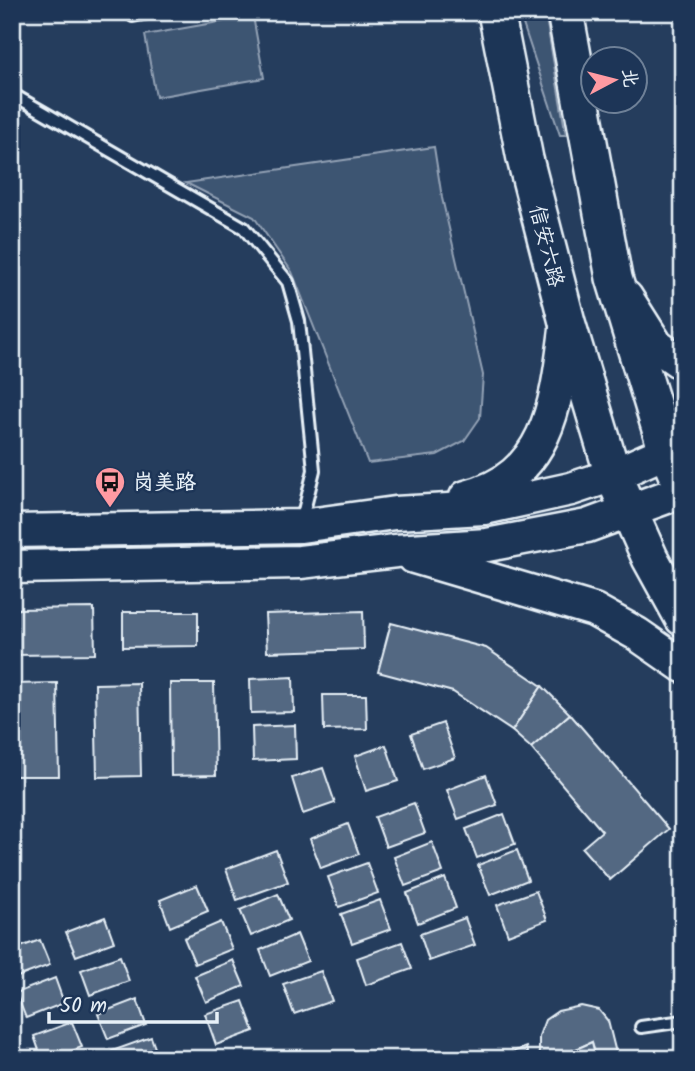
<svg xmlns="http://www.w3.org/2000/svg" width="695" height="1071" viewBox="0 0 695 1071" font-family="Kalam,'LXGW WenKai TC',sans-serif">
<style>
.green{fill:#3e5472;stroke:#93a2b5;stroke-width:2}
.building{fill:#536782;stroke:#e8f1f8;stroke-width:2}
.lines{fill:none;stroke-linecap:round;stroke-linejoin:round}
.lane-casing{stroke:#e8f1f8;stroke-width:16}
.secondary-casing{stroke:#e8f1f8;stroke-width:37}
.primary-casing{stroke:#e8f1f8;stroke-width:40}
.lane{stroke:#1d3557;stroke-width:10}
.secondary{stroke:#1d3557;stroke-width:32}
.primary{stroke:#1d3557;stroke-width:35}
.labels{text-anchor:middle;stroke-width:5;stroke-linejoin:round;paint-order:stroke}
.street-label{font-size:21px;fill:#e8f1f8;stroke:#1d3557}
.poi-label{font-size:21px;font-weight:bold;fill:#e8f1f8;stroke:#1d3557;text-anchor:start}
</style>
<rect width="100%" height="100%" fill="#253d5d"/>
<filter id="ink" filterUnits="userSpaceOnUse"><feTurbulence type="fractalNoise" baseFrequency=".0143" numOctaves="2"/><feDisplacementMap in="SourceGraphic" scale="14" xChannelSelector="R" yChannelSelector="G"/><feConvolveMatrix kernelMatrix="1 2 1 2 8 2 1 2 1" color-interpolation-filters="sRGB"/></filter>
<g filter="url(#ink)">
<!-- green -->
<g class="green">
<polygon points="519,12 545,12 566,135 560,135"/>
<polygon points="253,16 264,78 156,97 145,35"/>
<polygon points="434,147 442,198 483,375 480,418 464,441 437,455 368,463 292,272 254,217 186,183"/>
</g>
<!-- building -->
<g class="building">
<polygon points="94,608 95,654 12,655 12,609"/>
<polygon points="363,611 364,649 267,652 265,614"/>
<polygon points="123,612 198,612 198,646 123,647"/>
<polygon points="391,623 486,648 542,686 512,731 453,692 378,672"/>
<polygon points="293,677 294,712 251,713 250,679"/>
<polygon points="57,683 59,776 15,776 13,684"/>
<polygon points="139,683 141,776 97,777 95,684"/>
<polygon points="170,683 214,683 216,775 171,776"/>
<polygon points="542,686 570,714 531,748 512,731"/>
<polygon points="323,695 366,695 367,729 324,730"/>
<polygon points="570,714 669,829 610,880 582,848 602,831 531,748"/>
<polygon points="443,723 455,758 423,769 411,734"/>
<polygon points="295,725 296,759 253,761 252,727"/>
<polygon points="386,745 398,781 366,791 355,756"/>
<polygon points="323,768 335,803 303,814 292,778"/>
<polygon points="486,775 497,805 458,819 447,790"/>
<polygon points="414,803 425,833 386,847 375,817"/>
<polygon points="504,814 515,844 477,858 466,829"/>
<polygon points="348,824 359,854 321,868 310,839"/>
<polygon points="432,842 443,872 405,886 394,857"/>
<polygon points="276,850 288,882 237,900 226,869"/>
<polygon points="517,850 528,880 490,895 478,865"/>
<polygon points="367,863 378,893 339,907 328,877"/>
<polygon points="445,878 456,908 418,923 407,893"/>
<polygon points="197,885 208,911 170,927 160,900"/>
<polygon points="536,891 547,920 508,935 497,905"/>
<polygon points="278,894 289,920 251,936 240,910"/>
<polygon points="380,900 391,929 352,943 341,914"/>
<polygon points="105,917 114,942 76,956 66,932"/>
<polygon points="465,918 475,945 429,961 420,934"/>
<polygon points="221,922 232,949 195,964 184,938"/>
<polygon points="297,934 308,961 270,976 260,950"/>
<polygon points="40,940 50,965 12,979 12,950"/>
<polygon points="402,942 412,969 366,985 357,958"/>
<polygon points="120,956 129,981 90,995 81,970"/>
<polygon points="233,960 244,986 206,1002 195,976"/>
<polygon points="321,971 332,1001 294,1014 283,984"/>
<polygon points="55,978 64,1003 26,1018 16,993"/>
<polygon points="137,999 146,1025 108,1039 98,1014"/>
<polygon points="243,1001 254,1031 216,1045 205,1014"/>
<polygon points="581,1006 599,1010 608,1021 616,1053 611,1059 596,1059 592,1042 554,1059 539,1059 539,1036 545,1020 558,1011"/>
<polygon points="72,1022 82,1047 51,1059 42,1059 34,1036"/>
<polygon points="151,1037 159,1059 115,1059 112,1051"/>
<polygon points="592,1042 596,1059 554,1059"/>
<polygon points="526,1047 528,1057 539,1055 539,1059 493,1059"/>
</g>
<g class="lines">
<!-- lane casing -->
<g class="lane-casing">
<g id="lane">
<polyline points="132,12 133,16 154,12"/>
<polyline points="12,94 244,228 288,282 299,321 314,470 301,523"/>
<polyline points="641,1027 683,1021"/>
</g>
</g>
<!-- secondary casing -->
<g class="secondary-casing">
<g id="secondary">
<polyline points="626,297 657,346 683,364"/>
<path d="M 466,497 C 553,476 557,395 567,322"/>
<polyline points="12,531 301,526 395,513 484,508 571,489 613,475 683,444"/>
<polyline points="414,557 594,610 637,634 683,666"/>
<polyline points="12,567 300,562 396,551 487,545 587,526 683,491"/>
</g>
</g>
<!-- primary casing -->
<g class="primary-casing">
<g id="primary">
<polyline points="496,12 525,159 567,322 613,475 650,558 683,618"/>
<polyline points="565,12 614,278 667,452 683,490"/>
</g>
</g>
<!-- lane -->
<use href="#lane" class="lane"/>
<!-- secondary -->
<use href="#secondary" class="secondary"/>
<!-- primary -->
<use href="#primary" class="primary"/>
</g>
</g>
<!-- icons -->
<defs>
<g id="bus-pin" transform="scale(1.575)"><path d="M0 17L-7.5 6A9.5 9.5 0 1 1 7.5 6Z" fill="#ff9aa2" stroke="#1d3557"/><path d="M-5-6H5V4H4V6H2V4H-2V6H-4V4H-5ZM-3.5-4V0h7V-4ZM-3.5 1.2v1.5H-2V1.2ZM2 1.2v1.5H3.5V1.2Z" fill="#111"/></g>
</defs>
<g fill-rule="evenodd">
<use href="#bus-pin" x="110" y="482"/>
</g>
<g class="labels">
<!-- street labels -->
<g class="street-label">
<text transform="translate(547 246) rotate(76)" y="7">信安六路</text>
</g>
<!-- poi labels -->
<g class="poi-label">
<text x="133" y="489">岗美路</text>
</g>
</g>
<!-- margin -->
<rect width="695" height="1071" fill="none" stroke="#1d3557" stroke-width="42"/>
<rect x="21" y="21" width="653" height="1029" fill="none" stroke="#e8f1f8" stroke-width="2.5" filter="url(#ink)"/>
<!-- north arrow -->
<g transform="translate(614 80) rotate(83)"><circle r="33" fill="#1d3557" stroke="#6e8097" stroke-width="2"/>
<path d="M0-5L12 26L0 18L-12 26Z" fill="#ff9aa2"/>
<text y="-10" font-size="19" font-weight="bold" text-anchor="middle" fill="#e8f1f8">北</text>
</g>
<!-- scale -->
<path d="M49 1012v10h168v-10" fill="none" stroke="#e8f1f8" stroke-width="3.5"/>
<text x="60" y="1012" font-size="21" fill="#e8f1f8" stroke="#1d3557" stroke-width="5" paint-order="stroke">50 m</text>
</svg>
